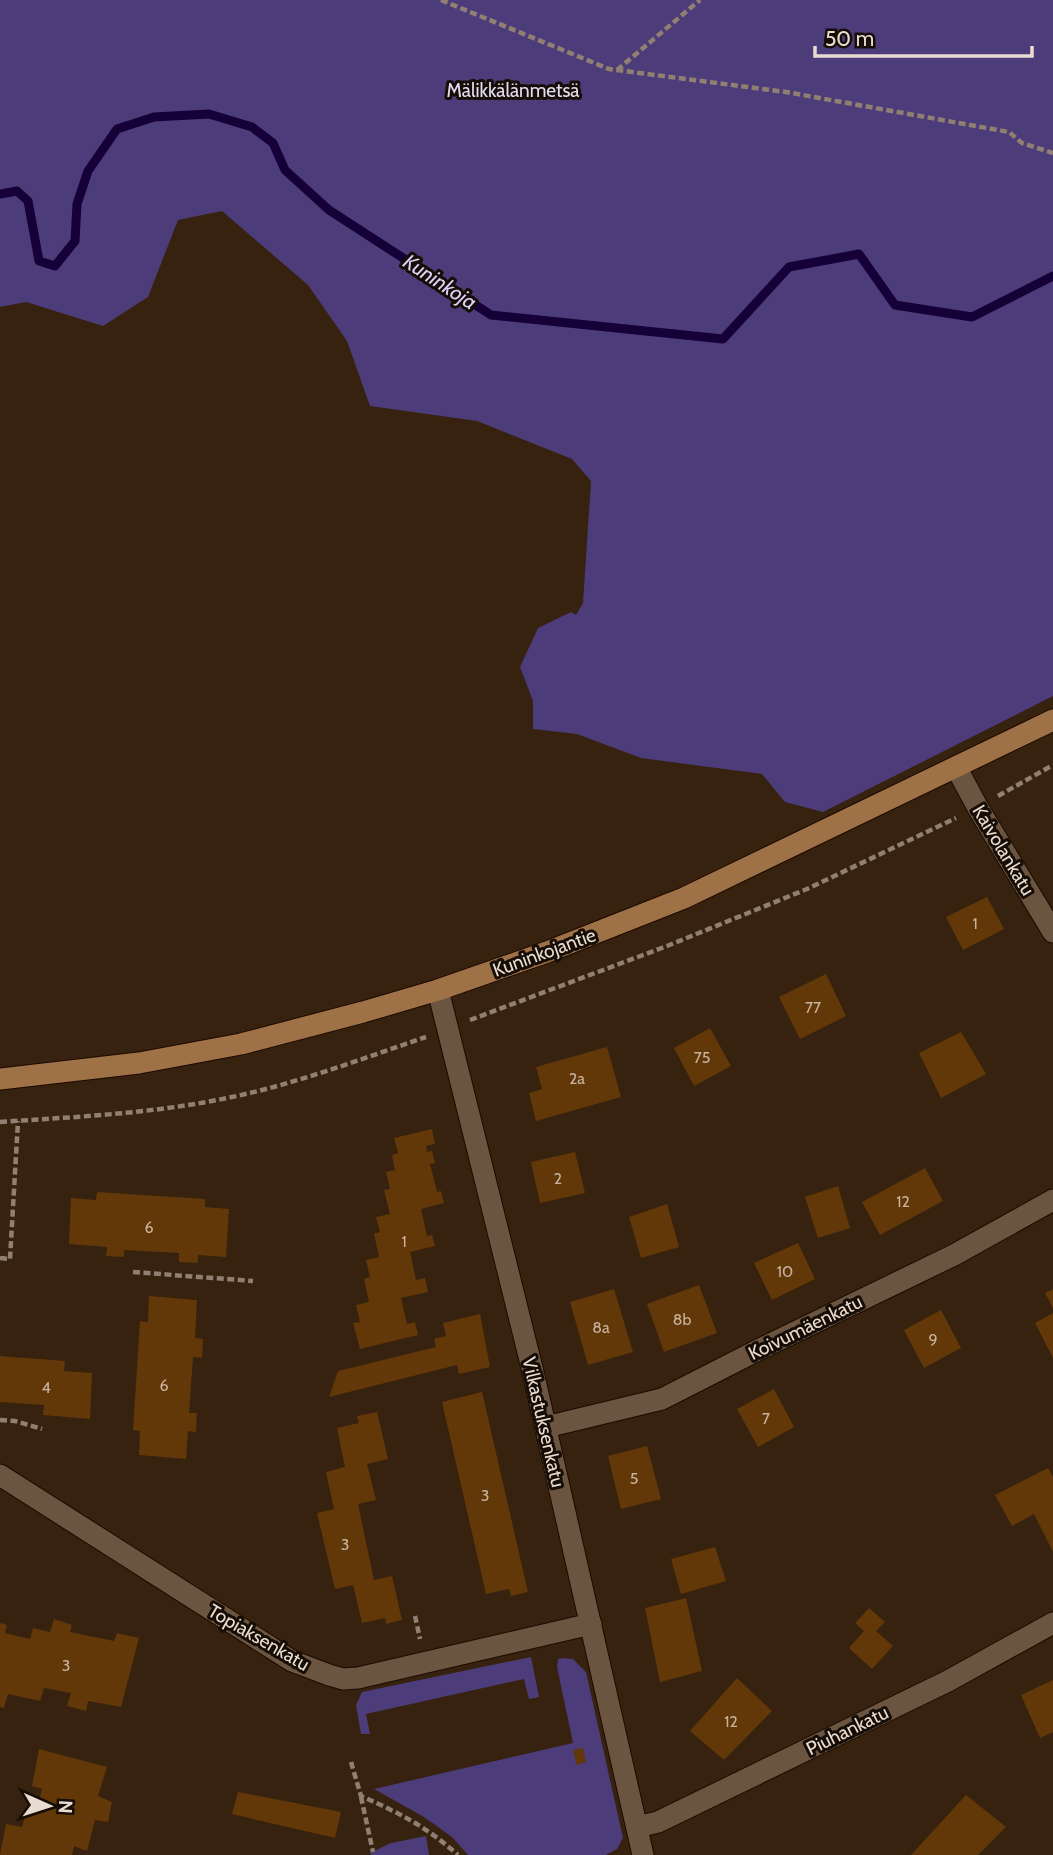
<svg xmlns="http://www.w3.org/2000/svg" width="1053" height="1855" viewBox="0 0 1053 1855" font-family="Cabin,sans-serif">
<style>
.green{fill:#4c3c7a}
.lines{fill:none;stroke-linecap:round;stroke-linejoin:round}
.stream{stroke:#160038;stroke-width:9}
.building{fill:#623808}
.minor-casing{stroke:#1c0a00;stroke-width:23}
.major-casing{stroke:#1c0a00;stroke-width:23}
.path{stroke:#918071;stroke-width:4.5;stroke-dasharray:7 3.5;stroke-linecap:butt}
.minor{stroke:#6b5440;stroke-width:21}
.major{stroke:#9f7147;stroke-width:21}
.labels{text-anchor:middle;stroke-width:6;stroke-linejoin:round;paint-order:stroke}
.number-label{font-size:16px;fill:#c8b39f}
.park-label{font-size:19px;fill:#e1def2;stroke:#160e06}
.street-label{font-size:19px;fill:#eadcd1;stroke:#160e06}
.water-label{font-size:21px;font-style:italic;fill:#dad3fa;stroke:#160e06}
</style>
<rect width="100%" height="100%" fill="#36220f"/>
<!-- green -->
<g class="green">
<polygon points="0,0 1053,0 1053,696 823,812 785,802 762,774 641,758 577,734 533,729 533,701 520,667 538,628 571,612 576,615 583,603 591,481 572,459 477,421 370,406 347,341 308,285 222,211 178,220 148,297 103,326 26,302 0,307"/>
<polygon points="531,1657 539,1697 529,1699 524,1679 366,1714 370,1734 361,1734 356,1705 362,1692"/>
<polygon points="564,1658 573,1659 586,1672 623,1838 617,1849 606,1855 468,1855 452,1837 424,1817 374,1789 573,1743 557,1667 558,1659"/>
<polygon points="426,1836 429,1855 371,1855 370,1853 391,1843"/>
</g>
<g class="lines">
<!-- stream -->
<polyline class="stream" points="0,194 17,191 28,201 39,261 55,266 75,241 77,204 88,171 117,129 154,117 209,114 252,127 273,143 285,170 329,210 491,315 723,339 789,267 859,254 895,305 972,317 1053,276"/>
</g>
<!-- building -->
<g class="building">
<polygon points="987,897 1004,929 963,950 946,917"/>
<polygon points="826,974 846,1016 800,1039 779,997"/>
<polygon points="710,1028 731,1066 694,1086 674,1048"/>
<polygon points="961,1032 986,1074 941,1098 919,1053"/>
<polygon points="607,1047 621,1097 536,1121 529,1093 542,1089 536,1067"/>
<polygon points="432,1129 435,1144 426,1146 427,1152 432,1151 435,1163 430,1164 437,1192 441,1191 444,1203 421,1209 427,1236 432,1235 435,1246 410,1252 416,1280 425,1278 428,1292 401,1298 407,1324 415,1322 418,1335 360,1349 353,1323 360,1322 356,1305 369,1302 364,1279 370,1277 366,1260 379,1257 374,1234 380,1232 376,1217 390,1214 384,1190 390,1189 386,1172 395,1170 392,1155 398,1153 394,1138"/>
<polygon points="575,1152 585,1193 540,1203 531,1162"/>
<polygon points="925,1168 943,1201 880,1235 862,1202"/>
<polygon points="838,1186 850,1228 818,1238 805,1197"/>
<polygon points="97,1192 205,1199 205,1207 229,1209 226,1257 198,1255 198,1263 179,1262 179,1253 124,1250 124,1257 106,1256 107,1247 69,1244 71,1198 96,1200"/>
<polygon points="667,1204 679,1247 641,1258 629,1217"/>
<polygon points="798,1243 815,1279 772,1300 754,1263"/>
<polygon points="699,1285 717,1333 664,1352 647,1304"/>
<polygon points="614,1289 633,1352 588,1365 570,1302"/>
<polygon points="1053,1289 1053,1308 1045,1293"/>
<polygon points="149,1296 197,1300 195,1338 203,1339 202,1358 193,1357 189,1413 197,1413 196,1432 188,1431 186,1459 139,1455 140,1431 133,1430 140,1321 148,1322"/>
<polygon points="941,1310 961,1348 924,1368 904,1330"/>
<polygon points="1053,1313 1053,1358 1035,1323"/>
<polygon points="480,1314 490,1367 459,1374 457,1365 329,1397 338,1371 436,1347 434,1339 446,1336 443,1323"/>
<polygon points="0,1356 65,1361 64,1371 92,1373 90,1419 43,1415 44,1405 0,1402"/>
<polygon points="774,1389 794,1427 758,1447 737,1409"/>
<polygon points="482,1392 528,1592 511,1596 509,1589 486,1594 442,1402"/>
<polygon points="377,1412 388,1459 367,1464 376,1500 358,1504 374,1580 392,1576 402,1620 386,1624 385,1618 362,1623 353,1585 335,1589 317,1513 334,1509 326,1472 345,1467 337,1428 359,1423 357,1416"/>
<polygon points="647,1446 661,1499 621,1509 608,1456"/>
<polygon points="1048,1468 1053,1477 1053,1552 1034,1514 1012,1526 995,1495"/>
<polygon points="715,1547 726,1581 681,1594 671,1559"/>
<polygon points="686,1598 702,1671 660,1682 645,1608"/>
<polygon points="869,1608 885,1622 876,1631 893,1646 872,1669 849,1648 864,1631 855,1623"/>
<polygon points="54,1619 72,1625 70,1632 114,1641 117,1633 139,1638 121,1707 88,1701 86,1711 67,1706 71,1693 44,1688 40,1701 8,1694 4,1708 0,1707 0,1623 7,1625 5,1633 30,1639 33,1628 50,1632"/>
<polygon points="737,1678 772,1711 724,1760 690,1731"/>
<polygon points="1053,1680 1053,1732 1040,1738 1021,1695"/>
<polygon points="583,1748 586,1762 577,1765 573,1750"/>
<polygon points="39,1749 107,1767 98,1796 112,1802 108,1822 95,1820 87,1851 74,1846 72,1855 0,1855 6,1824 22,1827 27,1810 36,1813 42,1789 32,1786"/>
<polygon points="238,1792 341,1812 335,1838 232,1814"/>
<polygon points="966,1795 1006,1827 978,1855 911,1855"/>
</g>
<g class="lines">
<!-- minor casing -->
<g class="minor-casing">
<g id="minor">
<polyline points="956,767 978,808 1053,932"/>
<polyline points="438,990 533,1372 643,1855"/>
<polyline points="546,1427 662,1399 758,1350 954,1255 1053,1200"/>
<polyline points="0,1475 292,1661 329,1675 343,1679 358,1678 591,1624"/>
<polyline points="637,1827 658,1822 948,1681 1053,1623"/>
</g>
</g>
<!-- major casing -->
<g class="major-casing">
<polyline id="major" points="0,1079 139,1063 241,1044 363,1012 438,990 547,952 684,898 1053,720"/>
</g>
<!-- path -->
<g class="path">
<polyline points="441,0 609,69 786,92 1009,132 1022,143 1053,153"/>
<polyline points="617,70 700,0"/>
<polyline points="998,796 1053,765"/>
<polyline points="470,1020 667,946 807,889 956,818"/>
<path d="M 0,1122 C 73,1117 145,1114 217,1100 C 288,1087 358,1060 426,1037"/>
<polyline points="0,1258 10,1259 18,1121"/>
<polyline points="133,1272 253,1281"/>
<polyline points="0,1420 15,1421 42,1429"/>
<polyline points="415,1616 420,1639"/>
<path d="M 351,1762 L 361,1796 C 401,1814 424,1825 458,1855"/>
<polyline points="361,1797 373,1852"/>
</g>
<!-- minor -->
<use href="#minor" class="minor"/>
<!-- major -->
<use href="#major" class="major"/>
</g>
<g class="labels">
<!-- number labels -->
<g class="number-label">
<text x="975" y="929">1</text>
<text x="813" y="1013">77</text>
<text x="702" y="1063">75</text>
<text x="577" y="1084">2a</text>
<text x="558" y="1184">2</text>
<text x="903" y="1207">12</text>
<text x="149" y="1233">6</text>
<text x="404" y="1247">1</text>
<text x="785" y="1277">10</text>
<text x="682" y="1325">8b</text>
<text x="601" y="1333">8a</text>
<text x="933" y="1345">9</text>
<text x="164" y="1391">6</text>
<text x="46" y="1393">4</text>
<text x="766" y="1424">7</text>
<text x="634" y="1484">5</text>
<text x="485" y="1501">3</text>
<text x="345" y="1550">3</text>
<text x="66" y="1671">3</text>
<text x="731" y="1727">12</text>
</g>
<!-- park labels -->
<g class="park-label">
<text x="513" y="97">Mälikkälänmetsä</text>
</g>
<!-- street labels -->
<g class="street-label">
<text transform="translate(1004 850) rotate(59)" y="7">Kaivolankatu</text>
<text transform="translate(544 952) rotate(-20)" y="7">Kuninkojantie</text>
<text transform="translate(805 1327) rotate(-26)" y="7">Koivumäenkatu</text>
<text transform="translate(544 1422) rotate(77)" y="7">Vilkastuksenkatu</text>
<text transform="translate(259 1637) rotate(30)" y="7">Topiaksenkatu</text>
<text transform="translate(847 1730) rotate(-26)" y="7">Piuhankatu</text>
</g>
<!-- water labels -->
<g class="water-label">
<text transform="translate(440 282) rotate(33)" y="7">Kuninkoja</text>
</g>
</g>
<!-- north arrow -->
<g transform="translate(49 1806) rotate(93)" stroke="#160e06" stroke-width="5" paint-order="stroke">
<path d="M0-5L12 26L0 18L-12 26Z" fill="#eadcd1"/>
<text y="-10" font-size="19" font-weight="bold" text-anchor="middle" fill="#eadcd1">N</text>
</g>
<!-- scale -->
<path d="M815 46v10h217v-10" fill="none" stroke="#eadcd1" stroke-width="3.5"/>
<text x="825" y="46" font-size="21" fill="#eadcd1" stroke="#160e06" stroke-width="5" paint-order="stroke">50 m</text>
</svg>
